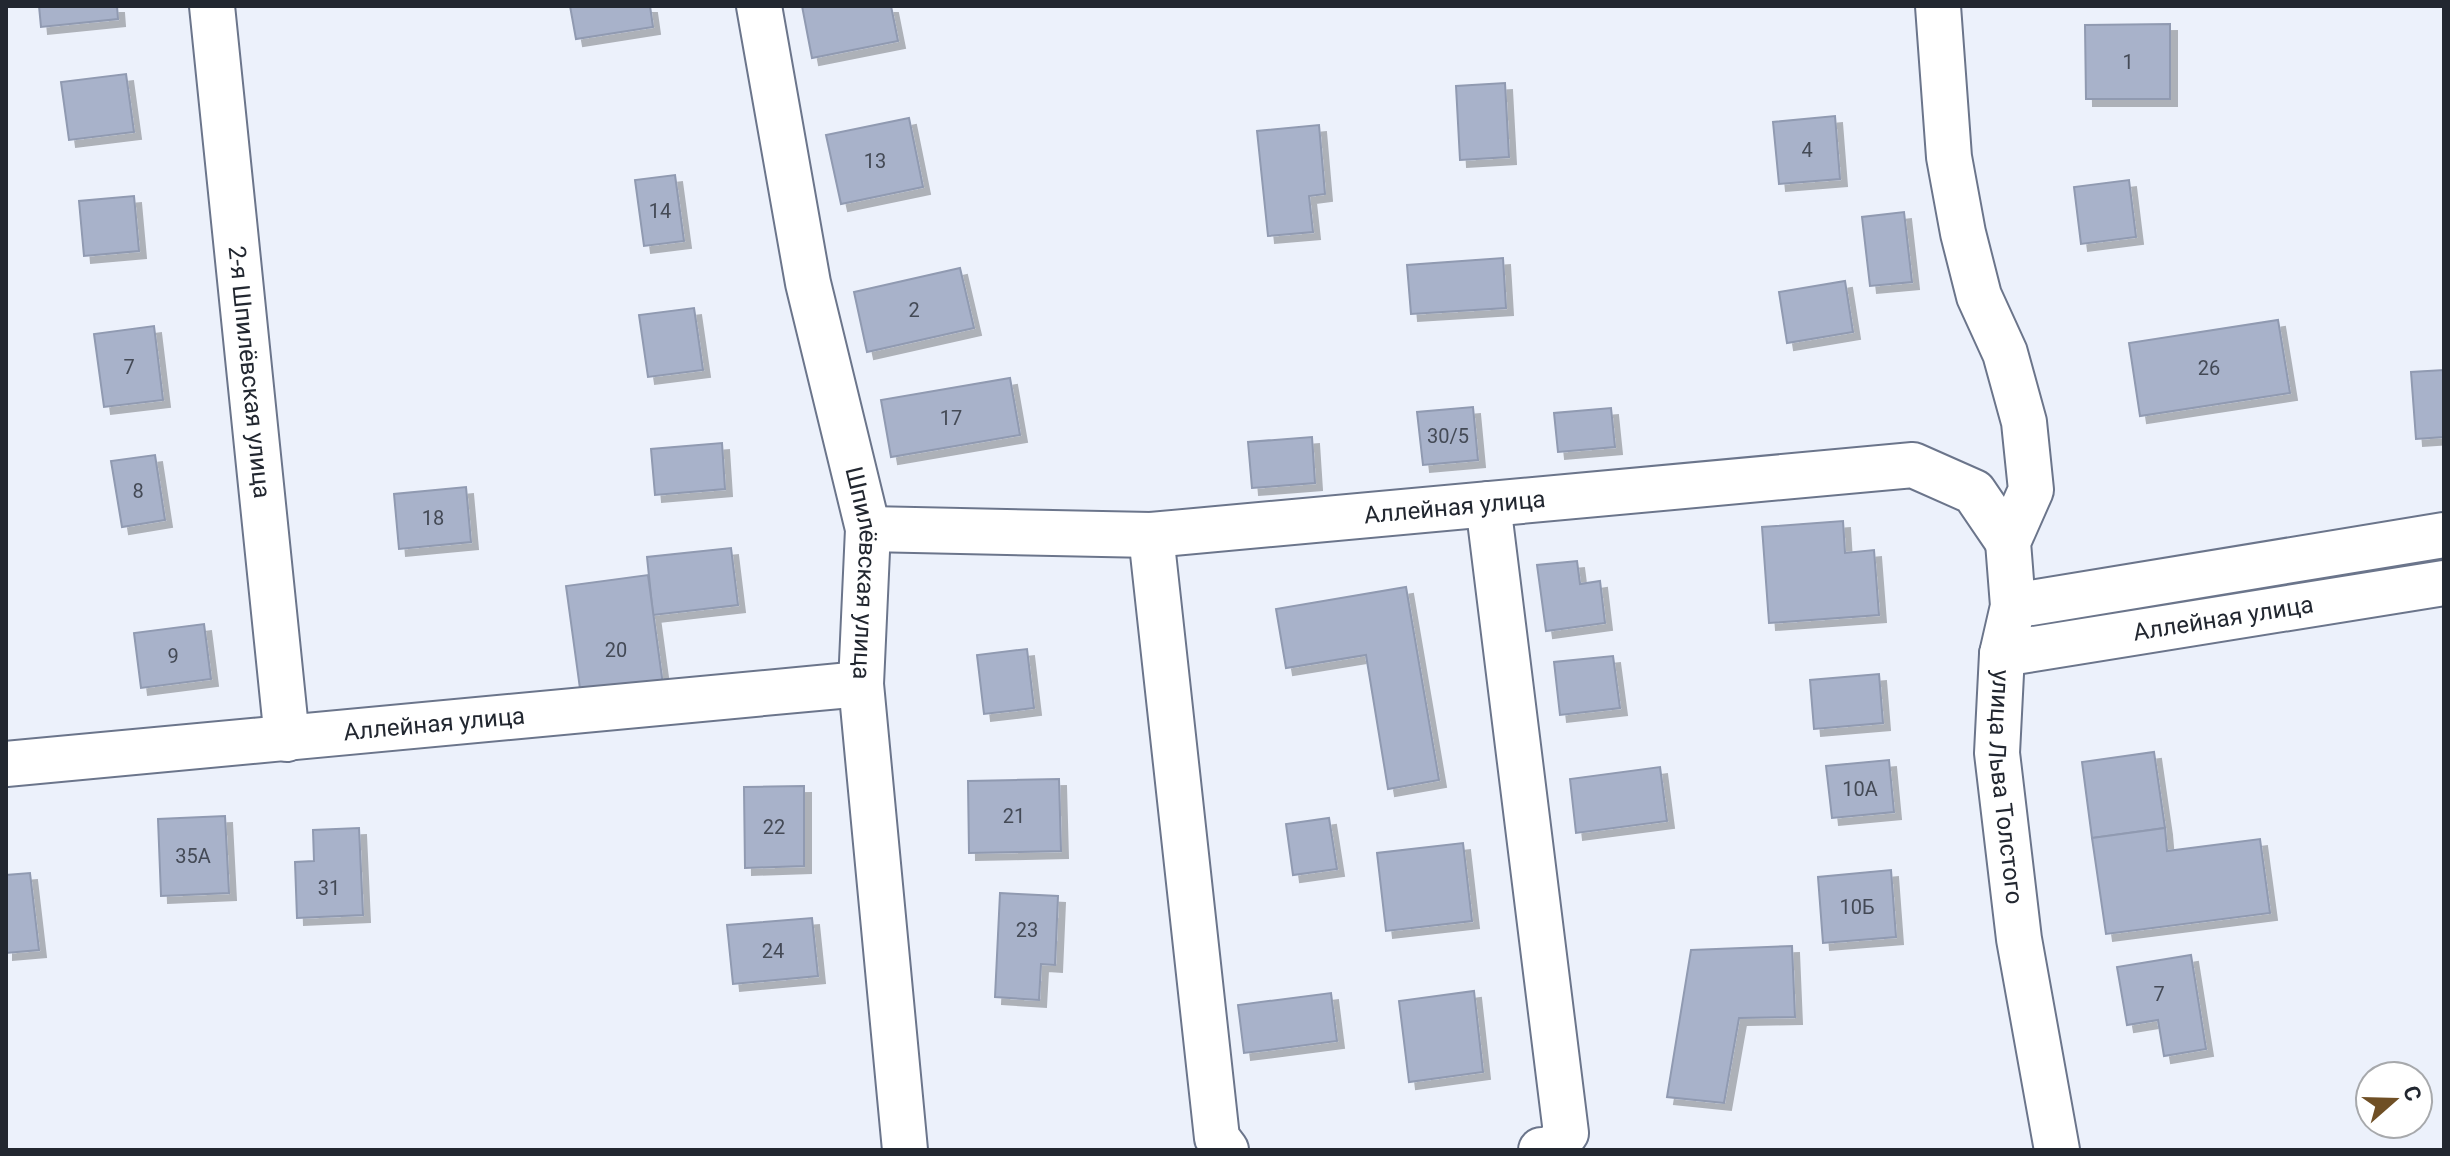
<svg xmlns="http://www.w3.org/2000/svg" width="2450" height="1156" viewBox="0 0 2450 1156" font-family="Roboto,sans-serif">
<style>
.building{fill:#a8b2ca;stroke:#909ab1;stroke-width:2;filter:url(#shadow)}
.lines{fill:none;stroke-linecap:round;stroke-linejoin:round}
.minor-casing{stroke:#6b758b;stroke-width:48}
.minor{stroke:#fff;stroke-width:44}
.labels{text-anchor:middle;stroke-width:7;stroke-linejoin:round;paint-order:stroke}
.number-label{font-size:20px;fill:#444a56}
.street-label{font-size:24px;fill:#222730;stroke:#fff}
</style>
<defs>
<filter id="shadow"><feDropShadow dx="7" dy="7" stdDeviation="0" flood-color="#0004"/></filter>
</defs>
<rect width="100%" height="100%" fill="#ecf1fb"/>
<!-- building -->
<g class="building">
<polygon points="39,6 117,6 118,19 41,27"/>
<polygon points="570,6 650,6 653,27 576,39"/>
<polygon points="802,6 891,6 898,41 812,58"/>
<polygon points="2170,24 2170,99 2086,99 2085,25"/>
<polygon points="126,74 134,132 69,140 61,82"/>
<polygon points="1505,83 1509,157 1460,160 1456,86"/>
<polygon points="1835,116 1840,179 1779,184 1773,122"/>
<polygon points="909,118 923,187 841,204 826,135"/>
<polygon points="1319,125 1325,194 1309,196 1313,232 1268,236 1257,131"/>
<polygon points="675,175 684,241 644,246 635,180"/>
<polygon points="2129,180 2136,237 2081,244 2074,187"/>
<polygon points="134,196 139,251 84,256 79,201"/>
<polygon points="1904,212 1912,282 1870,286 1862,217"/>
<polygon points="1503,258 1506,308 1411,314 1407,265"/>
<polygon points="960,268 974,328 867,352 854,292"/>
<polygon points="1845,281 1853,332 1787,343 1779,292"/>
<polygon points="694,308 703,370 648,377 639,315"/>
<polygon points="2278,320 2290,393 2140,416 2129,343"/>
<polygon points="154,326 163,400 104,407 94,334"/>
<polygon points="2444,370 2444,437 2416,439 2411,372"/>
<polygon points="1010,378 1020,435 891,457 881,400"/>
<polygon points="1473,407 1478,460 1423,465 1417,412"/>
<polygon points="1611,408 1615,447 1558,452 1554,413"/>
<polygon points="1312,437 1315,483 1252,488 1248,442"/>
<polygon points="722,443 725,489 655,495 651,449"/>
<polygon points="155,455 165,520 122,527 111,461"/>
<polygon points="466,487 471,542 399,549 394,494"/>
<polygon points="1843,521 1845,553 1874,550 1879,615 1769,623 1762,527"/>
<polygon points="731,548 738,605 653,615 647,557"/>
<polygon points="1577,561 1580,584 1600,581 1605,623 1546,631 1537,565"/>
<polygon points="648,575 663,685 581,696 566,586"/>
<polygon points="1406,587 1439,780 1388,789 1366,655 1286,668 1276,609"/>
<polygon points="204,624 211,679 141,688 134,633"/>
<polygon points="1027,649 1034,708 984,714 977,655"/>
<polygon points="1613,656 1620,708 1560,715 1554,662"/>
<polygon points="1879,674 1883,723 1814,729 1810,680"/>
<polygon points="2154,752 2165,828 2092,838 2082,762"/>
<polygon points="1889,760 1894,812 1832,818 1826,766"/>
<polygon points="1660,767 1667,821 1576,833 1570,779"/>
<polygon points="1059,779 1061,851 969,853 968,781"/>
<polygon points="804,786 804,866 745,868 744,787"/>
<polygon points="225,816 229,893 161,896 158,819"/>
<polygon points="1329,818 1337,869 1293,875 1286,824"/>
<polygon points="359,828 363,915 297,918 295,862 314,861 313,830"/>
<polygon points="2165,828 2167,851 2260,839 2270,913 2106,934 2092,838"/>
<polygon points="1463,843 1472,921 1386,931 1377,853"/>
<polygon points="1891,870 1896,937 1823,943 1818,877"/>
<polygon points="30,873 39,950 6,953 6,875"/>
<polygon points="1000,893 1058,896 1055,965 1041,964 1039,1000 995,997"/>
<polygon points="812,918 818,976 733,984 727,925"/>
<polygon points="1792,946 1795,1017 1739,1018 1724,1103 1667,1097 1691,950"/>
<polygon points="2191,955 2206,1049 2164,1056 2158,1020 2127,1025 2117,967"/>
<polygon points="1474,991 1483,1072 1409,1082 1399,1001"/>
<polygon points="1331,993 1337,1041 1244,1053 1238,1005"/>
</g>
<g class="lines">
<!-- minor casing -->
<g class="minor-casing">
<g id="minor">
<path id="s1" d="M 212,6 L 287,739"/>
<path id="s2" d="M 759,6 L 808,283 L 868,529 L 861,684 L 905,1150"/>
<path id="s3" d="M 1938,6 L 1949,157 L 1963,233 L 1979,296 L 2005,353 L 2024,422 L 2031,490 L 2008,542 L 2013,606 L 2002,654 L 1997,753 L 2019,939 L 2057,1150"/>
<polyline points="1488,504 1566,1133 1553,1150 1541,1150"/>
<path id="s4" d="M 868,529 L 1151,535 L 1913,465 L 1974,492 L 2008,542"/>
<polyline points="1151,535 1217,1138 1226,1150"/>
<polyline points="2013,606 2444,535"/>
<path id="s5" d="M 2002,654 L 2444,583"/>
<path id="s6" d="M 6,764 L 861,684"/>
</g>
</g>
<!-- minor -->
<use href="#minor" class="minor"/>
</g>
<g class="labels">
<!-- number labels -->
<g class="number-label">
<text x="2128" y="69">1</text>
<text x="1807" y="157">4</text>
<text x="875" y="168">13</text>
<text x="660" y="218">14</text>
<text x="914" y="317">2</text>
<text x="129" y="374">7</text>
<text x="2209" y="375">26</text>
<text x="951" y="425">17</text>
<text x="1448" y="443">30/5</text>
<text x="138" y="498">8</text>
<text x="433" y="525">18</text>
<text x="616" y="657">20</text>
<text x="173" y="663">9</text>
<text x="1860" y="796">10А</text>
<text x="1014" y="823">21</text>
<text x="774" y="834">22</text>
<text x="193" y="863">35А</text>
<text x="329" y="895">31</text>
<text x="1857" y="914">10Б</text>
<text x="1027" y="937">23</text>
<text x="773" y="958">24</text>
<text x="2159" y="1001">7</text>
</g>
<!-- street labels -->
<g class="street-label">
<text dy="8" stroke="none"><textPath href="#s1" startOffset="368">2-я Шпилёвская улица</textPath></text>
<text dy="8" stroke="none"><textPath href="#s4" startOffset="588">Аллейная улица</textPath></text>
<text dy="8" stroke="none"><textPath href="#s2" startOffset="578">Шпилёвская улица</textPath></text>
<text dy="8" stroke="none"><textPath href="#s5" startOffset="224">Аллейная улица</textPath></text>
<text dy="8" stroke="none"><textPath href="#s6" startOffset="430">Аллейная улица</textPath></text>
<text dy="8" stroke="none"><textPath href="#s3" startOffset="800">улица Льва Толстого</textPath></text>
</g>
</g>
<!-- border -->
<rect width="2450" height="1156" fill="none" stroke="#222730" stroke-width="16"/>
<!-- north arrow -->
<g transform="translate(2394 1100) rotate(70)"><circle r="38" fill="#ffffff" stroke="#a7a9ac" stroke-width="2"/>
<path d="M0-6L14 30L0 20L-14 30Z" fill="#6f4f25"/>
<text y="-12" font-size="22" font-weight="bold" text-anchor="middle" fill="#222730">С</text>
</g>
</svg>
